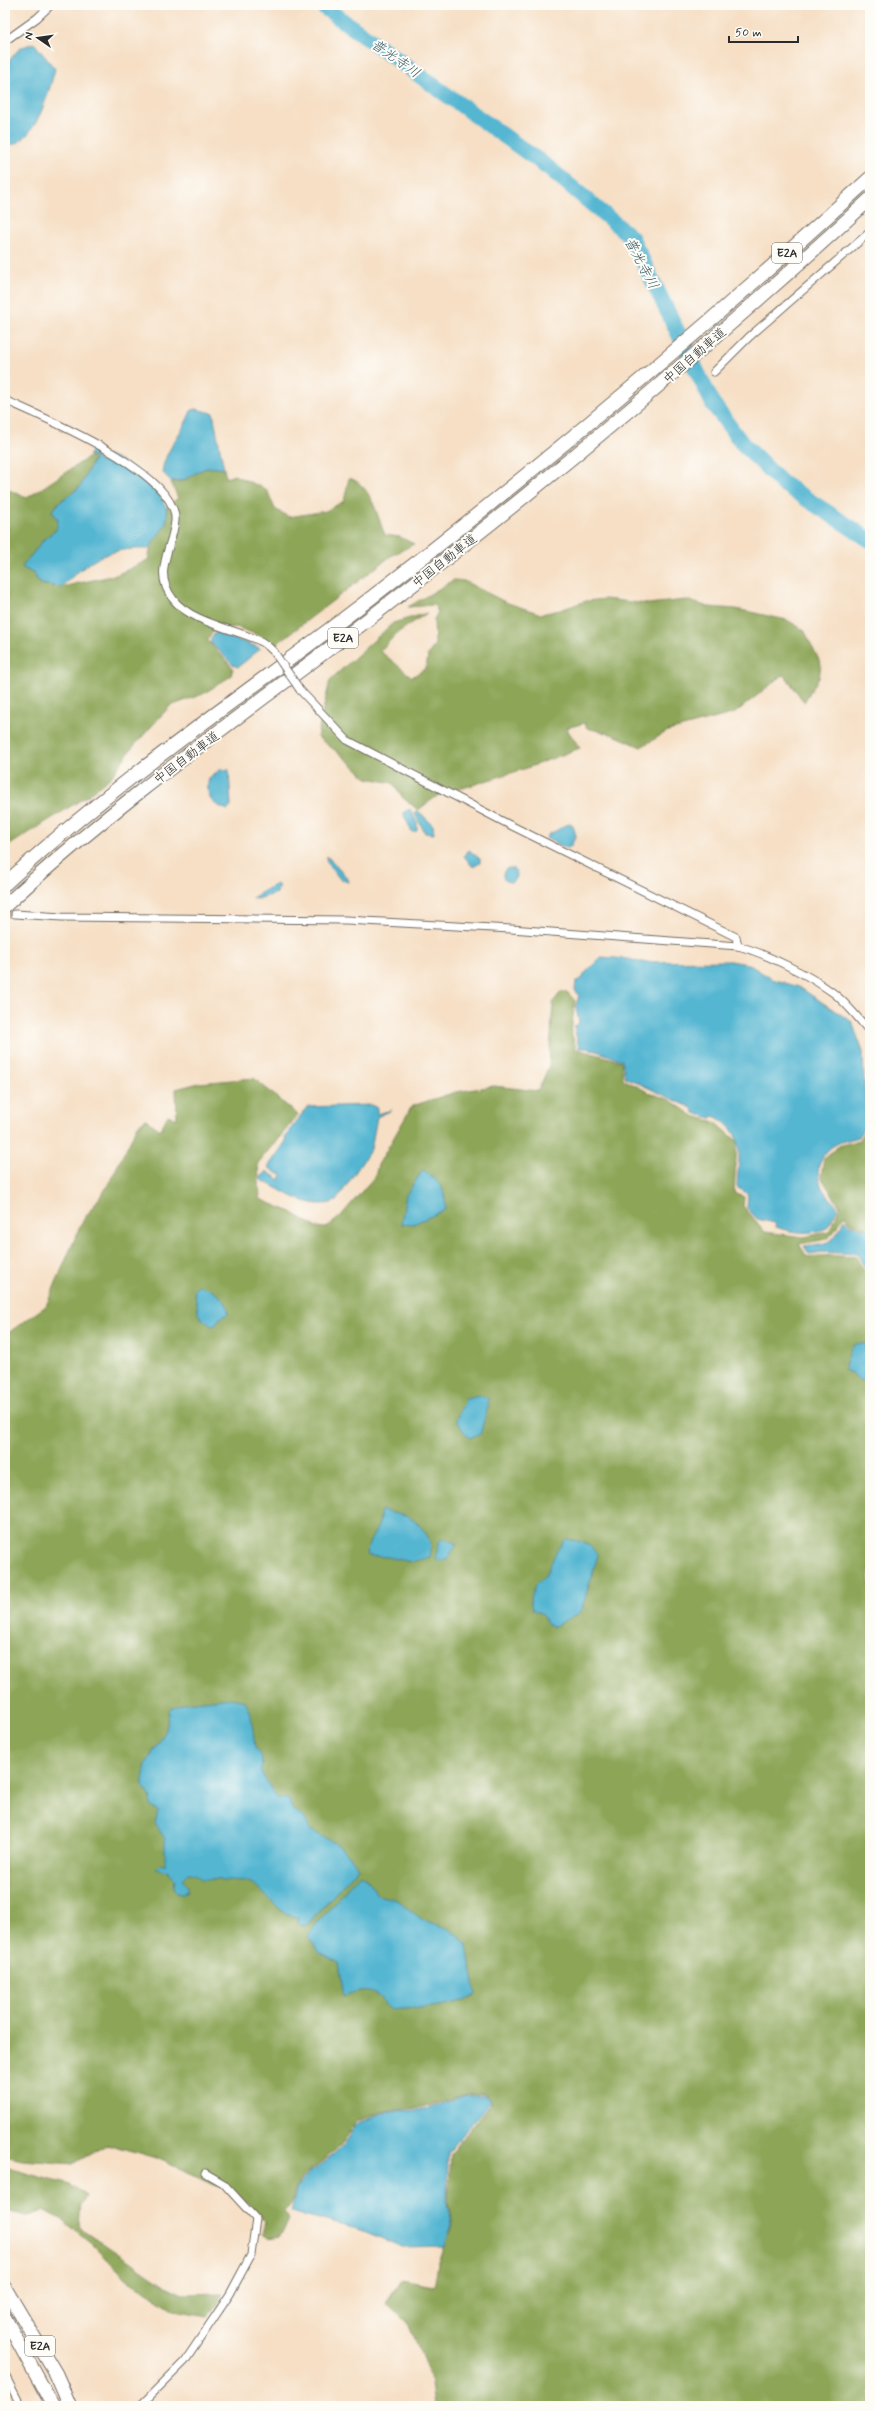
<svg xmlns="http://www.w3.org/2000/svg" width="875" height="2411" viewBox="0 0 875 2411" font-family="Mynerve,'Klee One',sans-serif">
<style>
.forest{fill:#8ca556;stroke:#5c6840}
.water{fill:#54b6d2;stroke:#40707e}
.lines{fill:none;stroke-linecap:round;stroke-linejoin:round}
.river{stroke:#54b6d2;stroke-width:16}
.street-tunnel{stroke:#cdbba6;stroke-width:7;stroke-dasharray:7 3.5;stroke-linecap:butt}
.street-casing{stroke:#726a61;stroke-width:9}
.highway-casing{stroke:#726a61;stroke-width:15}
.street{stroke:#fff;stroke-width:7}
.highway{stroke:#fff;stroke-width:13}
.street-bridge-casing{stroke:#726a61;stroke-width:9;stroke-linecap:butt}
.street-bridge{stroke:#fff;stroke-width:7}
.labels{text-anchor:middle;stroke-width:4;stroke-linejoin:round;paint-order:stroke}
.shield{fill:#fdfcf7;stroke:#6a6a68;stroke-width:1}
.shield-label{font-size:12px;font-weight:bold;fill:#2b2b2b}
.street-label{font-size:13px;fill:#2b2b2b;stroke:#fdfcf7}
.water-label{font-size:14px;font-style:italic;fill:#395c65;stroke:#fdfcf7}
</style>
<rect width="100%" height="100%" fill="#fdfcf7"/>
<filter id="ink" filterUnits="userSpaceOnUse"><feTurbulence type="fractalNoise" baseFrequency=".025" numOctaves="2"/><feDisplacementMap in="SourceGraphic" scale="8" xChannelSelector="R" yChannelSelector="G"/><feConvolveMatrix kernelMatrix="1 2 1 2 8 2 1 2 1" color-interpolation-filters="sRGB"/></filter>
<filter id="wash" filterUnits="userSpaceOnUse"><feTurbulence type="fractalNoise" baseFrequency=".012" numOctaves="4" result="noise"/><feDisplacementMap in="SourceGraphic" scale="16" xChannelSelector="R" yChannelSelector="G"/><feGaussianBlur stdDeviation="0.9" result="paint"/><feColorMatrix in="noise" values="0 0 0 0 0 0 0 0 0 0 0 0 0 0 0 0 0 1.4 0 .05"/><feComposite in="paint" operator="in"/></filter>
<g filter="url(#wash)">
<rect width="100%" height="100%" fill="#f6dfc5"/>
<!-- forest -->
<g class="forest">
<path d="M 95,456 L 80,487 L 59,502 L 52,511 L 58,520 L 57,530 L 45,538 L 22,567 L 34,574 L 40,584 L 61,587 L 116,575 L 148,560 L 152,542 L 166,522 L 167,507 L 178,498 L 171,482 C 195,483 195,462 224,469 L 226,478 L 234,475 L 267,490 L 275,509 L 289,517 L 326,511 L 344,501 L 349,478 C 371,484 377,516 385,535 L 400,537 L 414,544 L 391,556 L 274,646 L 258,635 L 236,627 L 213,631 L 207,640 L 233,668 L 231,676 L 203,694 L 170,706 L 131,749 L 111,777 L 87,796 L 5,848 L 5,488 L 27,498 L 89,457 Z"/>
<polygon points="454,580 464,581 505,602 541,614 560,610 586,601 605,599 648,604 686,600 709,607 736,609 787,620 804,630 821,664 819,678 804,702 784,674 735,713 668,731 641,747 614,735 587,728 585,723 566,728 580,748 527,768 437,796 418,810 403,798 393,783 367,778 340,754 317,737 330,680 393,623 427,613 397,633 380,651 412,677 426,668 428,655 435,644 434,619 438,612 434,605 408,607"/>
<path d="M 561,992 L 567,992 L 575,1001 L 571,1031 L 576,1049 L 621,1061 L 623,1079 L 648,1092 L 670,1100 L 693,1116 L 715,1122 L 737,1141 L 734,1193 L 744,1197 L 743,1206 L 765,1232 L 804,1237 L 829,1232 L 840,1207 L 821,1177 L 824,1158 L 839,1146 L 860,1140 L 868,1125 L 870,1125 L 870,1229 L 851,1223 L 844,1215 C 828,1244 829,1238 799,1244 L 807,1257 C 823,1255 840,1256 856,1257 L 865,1272 L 870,1274 L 870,2406 L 434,2406 L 430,2376 L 407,2321 L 385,2304 L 401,2280 L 434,2286 L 438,2265 L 452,2224 L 448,2203 L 451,2154 L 491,2102 L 486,2094 L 467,2095 L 418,2108 L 392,2110 L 356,2121 C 349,2133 342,2144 332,2153 C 320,2164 306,2171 297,2185 C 291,2196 298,2198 284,2212 L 289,2221 L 280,2236 L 269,2238 L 262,2234 L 265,2222 L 235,2190 L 211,2184 L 157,2158 L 108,2144 L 73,2164 L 22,2160 L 5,2156 L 5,1335 L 46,1306 L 82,1222 L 107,1187 L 138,1125 L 146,1119 L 160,1130 L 168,1115 L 177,1119 L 176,1089 L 199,1083 L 254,1078 L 298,1115 L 258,1163 L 260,1199 L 291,1212 L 316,1227 L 326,1228 L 340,1217 L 375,1176 L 378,1165 L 412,1106 L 456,1092 L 494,1086 L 538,1091 L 549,1066 L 553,1002 Z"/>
<polygon points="5,2167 70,2185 86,2196 81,2205 79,2227 166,2286 183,2294 223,2293 219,2304 208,2316 174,2310 126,2278 90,2242 64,2221 43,2210 25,2216 5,2210"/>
</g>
<!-- water -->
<g class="water">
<path d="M 34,43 L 55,69 C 48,94 36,145 5,146 L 5,65 L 20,48 Z"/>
<path d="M 195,409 L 213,413 L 224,469 C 195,462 195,483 171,481 L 162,472 C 165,449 183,433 191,411 Z"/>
<path d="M 93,450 L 98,452 L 96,456 L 99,462 L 108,455 C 128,461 176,497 166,523 C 162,532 153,540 149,549 C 107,547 90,560 61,587 L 40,584 L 34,574 L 22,567 L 45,538 L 56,530 L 58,520 L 52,511 L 60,502 L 80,487 L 95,457 L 88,455 Z"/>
<polygon points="216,632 260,648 259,650 238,667 233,665 211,643 211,638"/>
<path d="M 221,769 L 229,770 L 231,806 L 228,810 C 211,804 205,797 209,778 Z"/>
<polygon points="410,809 417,823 417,831 412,832 404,815 404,812"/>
<polygon points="417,810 433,825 434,834 425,833 415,814"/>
<polygon points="570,823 573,825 576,836 570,847 566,848 546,838 548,835"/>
<polygon points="469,850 480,859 480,863 473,867 464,856"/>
<polygon points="327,856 348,879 348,882 340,879 326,861"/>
<circle cx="510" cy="875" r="7"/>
<polygon points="276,884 279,886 277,893 257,899 252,898"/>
<path d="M 600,957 L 629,959 L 639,962 L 730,961 L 748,964 L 772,979 L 799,987 L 852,1022 L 863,1052 L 866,1123 L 859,1137 C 853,1139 846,1140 841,1142 C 820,1150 812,1172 824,1191 C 828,1197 834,1201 838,1208 L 827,1228 C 811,1235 792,1233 776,1227 L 775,1223 L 757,1219 L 747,1208 L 748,1194 L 737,1187 C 738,1157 748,1133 714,1116 L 711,1118 L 694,1113 L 692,1108 L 625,1077 L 622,1060 L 588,1048 L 579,1048 L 574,1026 L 579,1024 L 576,1006 L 579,995 L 575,990 L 576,981 L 582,979 C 586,969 594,966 600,957 Z"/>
<path d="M 371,1105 L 377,1108 L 377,1114 L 392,1110 L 377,1117 L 371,1149 L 336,1201 C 311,1212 281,1190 260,1179 L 266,1171 L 280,1180 L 282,1174 L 278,1174 L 268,1167 L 286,1141 L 285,1137 L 307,1107 Z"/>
<path d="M 423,1170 C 438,1179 448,1192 445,1210 L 411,1225 L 401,1224 L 406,1195 Z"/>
<path d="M 845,1219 L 850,1225 L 870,1230 L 870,1271 L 867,1271 L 857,1254 L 822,1252 L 809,1254 L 804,1246 C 832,1243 832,1244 845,1219 Z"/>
<path d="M 198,1286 C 210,1286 231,1301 228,1314 L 220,1318 L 216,1325 L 211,1326 L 199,1316 L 194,1290 Z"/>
<polygon points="855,1344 870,1344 870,1378 860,1381 852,1373 844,1370 851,1348"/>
<polygon points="479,1395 488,1398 488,1407 480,1435 470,1438 464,1432 456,1420 466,1398"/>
<path d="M 381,1510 C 390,1513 400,1514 408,1517 C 422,1524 435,1542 430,1557 L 411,1562 L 388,1557 L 368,1556 C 365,1545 374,1536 378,1526 C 380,1521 380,1515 381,1510 Z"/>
<polygon points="445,1539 457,1544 447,1560 436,1560 435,1558 440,1540"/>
<path d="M 566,1539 C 580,1541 590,1543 598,1555 L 581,1612 L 553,1627 L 549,1626 L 542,1614 L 532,1609 L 530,1598 L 537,1583 L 545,1576 L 557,1550 Z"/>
<polygon points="231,1698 245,1701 251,1714 255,1747 262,1758 261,1772 277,1798 288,1799 293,1809 304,1817 310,1830 338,1845 349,1855 358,1868 306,1926 298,1924 299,1918 285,1914 256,1886 247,1881 201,1879 195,1874 188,1873 182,1879 188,1888 188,1891 182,1894 177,1893 174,1886 175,1879 167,1871 156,1868 161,1863 165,1865 165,1839 155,1824 158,1811 151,1807 150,1795 142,1786 146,1764 166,1730 170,1709 185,1703"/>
<path d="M 360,1874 L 368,1879 L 377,1895 L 397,1900 L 423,1920 L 447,1928 L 458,1934 L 467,1946 L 476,1994 C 452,2009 420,2007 392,2010 C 386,2007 385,2005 382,1999 C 373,1986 356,1991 344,1996 L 339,1963 L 321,1954 L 308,1937 L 315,1925 Z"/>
<polygon points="467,2096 486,2096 490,2101 448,2153 447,2203 451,2224 445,2246 403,2247 361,2230 291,2212 297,2186 310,2172 332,2156 346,2141 357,2123 392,2111 419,2110"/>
</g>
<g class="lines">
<!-- river -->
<polyline class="river" points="321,5 549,168 631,237 713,404 741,442 782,483 870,540"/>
</g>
</g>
<g filter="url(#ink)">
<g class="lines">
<!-- street-tunnel -->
<polyline class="street-tunnel" points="5,915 15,914"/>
<!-- street casing -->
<g class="street-casing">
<g id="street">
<polyline points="5,41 37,18 51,5"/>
<polyline points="714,372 749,337 870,232"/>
<path d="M 5,400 C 42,417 179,473 175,521 C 172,550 152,572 173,599 C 190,622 235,629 260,641 C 265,643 270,648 274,652"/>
<polyline points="300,690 347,740 506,823 736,937 738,946"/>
<path d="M 15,914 L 62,917 L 346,920 L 511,929 L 738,946 C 765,953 809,975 832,992 C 846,1002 859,1019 870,1032"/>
<polyline points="5,2375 21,2406"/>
<polyline points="140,2406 185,2361 230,2294 251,2255 256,2219 224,2184 205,2173"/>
</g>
</g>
<!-- highway casing -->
<g class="highway-casing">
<g id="highway">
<path d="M 5,884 C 117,780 246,694 367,601 C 541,467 708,326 870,178"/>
<path d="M 5,906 C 120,799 251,709 375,614 C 546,483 711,345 870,199"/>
<polyline points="5,2288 56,2374 70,2406"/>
<polyline points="5,2318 53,2406"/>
</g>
</g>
<!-- street -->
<use href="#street" class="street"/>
<!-- highway -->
<use href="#highway" class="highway"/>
<!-- street-bridge casing -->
<g class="street-bridge-casing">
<polyline id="street-bridge" points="274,652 300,690"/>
</g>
<!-- street-bridge -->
<use href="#street-bridge" class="street-bridge"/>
</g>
</g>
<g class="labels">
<!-- shield labels -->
<g class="shield">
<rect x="772" y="243" width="30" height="20" rx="3"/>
<rect x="328" y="628" width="30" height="20" rx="3"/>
<rect x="25" y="2336" width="30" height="20" rx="3"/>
</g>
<g class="shield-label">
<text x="787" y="257">E2A</text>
<text x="343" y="642">E2A</text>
<text x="40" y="2350">E2A</text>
</g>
<!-- street labels -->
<g class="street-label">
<text transform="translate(694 355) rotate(-41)" y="5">中国自動車道</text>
<text transform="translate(444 560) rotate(-38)" y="5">中国自動車道</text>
<text transform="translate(186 757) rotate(-37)" y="5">中国自動車道</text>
</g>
<!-- water labels -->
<g class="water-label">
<text transform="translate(396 58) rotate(35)" y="5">普光寺川</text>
<text transform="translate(642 263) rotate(62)" y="5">普光寺川</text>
</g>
</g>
<!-- margin -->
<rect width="875" height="2411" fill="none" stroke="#fdfcf7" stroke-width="20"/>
<!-- north arrow -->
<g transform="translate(38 38) rotate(283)" stroke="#fdfcf7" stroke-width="3" paint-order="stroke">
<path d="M0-3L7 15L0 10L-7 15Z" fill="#2b2b2b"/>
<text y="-6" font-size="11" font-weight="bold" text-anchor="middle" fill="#2b2b2b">N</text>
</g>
<!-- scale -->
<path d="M729 36v6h69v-6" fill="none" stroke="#2b2b2b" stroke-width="2"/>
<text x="735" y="36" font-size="12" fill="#2b2b2b" stroke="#fdfcf7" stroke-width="3" paint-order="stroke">50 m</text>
</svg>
